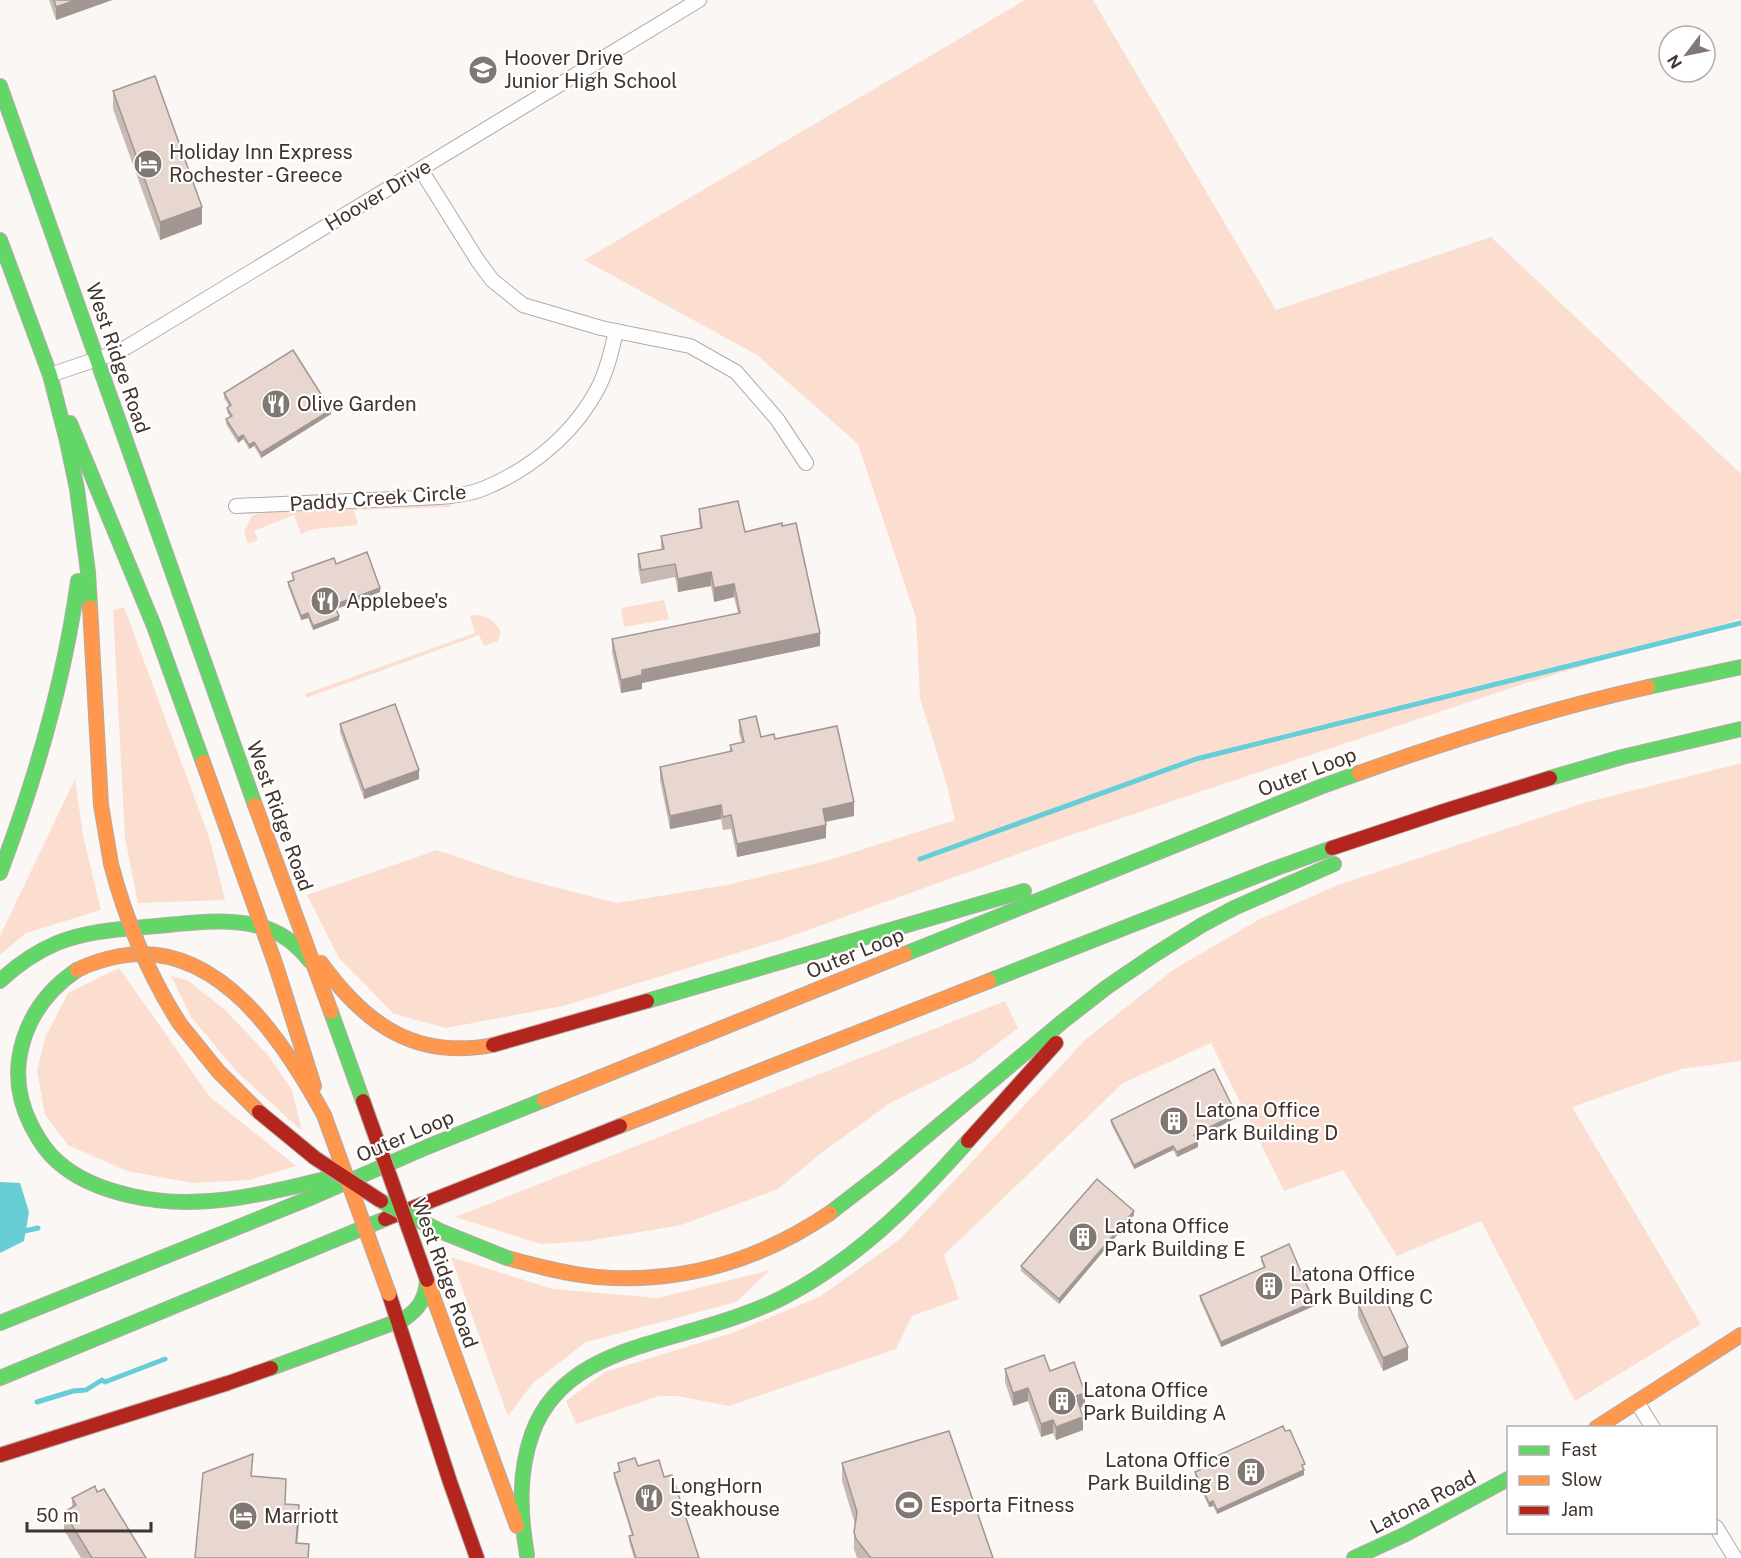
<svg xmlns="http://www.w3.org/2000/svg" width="1741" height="1558" viewBox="0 0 1741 1558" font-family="'Public Sans',sans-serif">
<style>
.green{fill:#fcded0}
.water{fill:#67ced8}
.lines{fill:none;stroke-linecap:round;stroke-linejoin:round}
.stream{stroke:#67ced8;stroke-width:5}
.street-casing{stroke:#b3aba7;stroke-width:16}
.fast-casing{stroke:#b3aba7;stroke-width:16}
.slow-casing{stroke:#b3aba7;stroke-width:16}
.jam-casing{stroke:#b3aba7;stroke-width:16}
.street{stroke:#fefefe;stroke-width:14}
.fast{stroke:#63d668;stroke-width:14}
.slow{stroke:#ff974d;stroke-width:14}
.jam{stroke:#b3261e;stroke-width:14}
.fast-bridge-casing{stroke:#b3aba7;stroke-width:16;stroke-linecap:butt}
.slow-bridge-casing{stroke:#b3aba7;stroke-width:16;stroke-linecap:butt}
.jam-bridge-casing{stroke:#b3aba7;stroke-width:16;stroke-linecap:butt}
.fast-bridge{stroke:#63d668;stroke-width:14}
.slow-bridge{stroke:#ff974d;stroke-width:14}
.jam-bridge{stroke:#b3261e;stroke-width:14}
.wall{fill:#c7b9b3}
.shaded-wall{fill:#a29692}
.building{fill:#e7d7d0;stroke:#a29692;stroke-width:1.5}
.labels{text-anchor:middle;stroke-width:4.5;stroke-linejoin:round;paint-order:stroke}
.poi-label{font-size:20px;fill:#41332d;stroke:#fff;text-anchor:start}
.street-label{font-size:20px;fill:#41332d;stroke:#fff}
</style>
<rect width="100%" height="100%" fill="#fbf7f5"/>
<!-- green -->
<g class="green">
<polygon points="1025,0 1093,0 1276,310 1491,237 1741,474 1741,619 1520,685 1068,836 786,938 563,1006 446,1028 394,1014 339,958 307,895 437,850 516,877 617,903 727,885 826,861 955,820 946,782 920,698 916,618 858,444 757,355 584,260"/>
<polygon points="450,504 451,507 354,510 358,525 314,529 301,534 294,515 254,531 258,540 248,544 244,531 252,516 261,512"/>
<polygon points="664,600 669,619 624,627 621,608"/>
<polygon points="124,607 209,837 225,900 138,903 125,838 113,610"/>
<path d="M 474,615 C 488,615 494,620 501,632 L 498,641 L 484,646 L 479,635 L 306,698 L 305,694 L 475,633 L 470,616 Z"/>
<polygon points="1741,763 1741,1061 1681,1069 1572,1107 1701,1324 1575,1401 1481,1221 1397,1256 1343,1170 1284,1191 1211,1043 1123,1083 944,1255 959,1299 912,1316 896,1349 729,1406 678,1396 659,1396 576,1424 566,1401 605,1372 735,1332 821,1296 900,1239 1085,1040 1173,970 1260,919 1338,885 1584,803"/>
<polygon points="75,779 83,836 101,910 26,933 0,955 0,936"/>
<polygon points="119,968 210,1097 296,1166 249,1180 193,1183 127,1171 68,1145 45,1115 37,1071 45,1038 68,993"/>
<polygon points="171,976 187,980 224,1009 267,1054 292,1090 302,1131 237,1072 191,1017"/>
<polygon points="1005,1001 1018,1028 972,1063 890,1103 820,1154 778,1189 681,1225 588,1241 541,1244 455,1217"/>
<polygon points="451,1257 553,1289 658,1298 770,1270 736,1302 586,1342 533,1383 508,1416"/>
</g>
<!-- water -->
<polygon class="water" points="0,1182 20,1183 29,1212 24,1241 0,1253"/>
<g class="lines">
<!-- stream -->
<g class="stream">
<polyline points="920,859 1196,759 1741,623"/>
<polyline points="20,1232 38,1228"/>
<polyline points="37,1402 73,1391 86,1390 102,1380 105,1382 165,1359"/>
</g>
<!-- street casing -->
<g class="street-casing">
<g id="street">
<polyline points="421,170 478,261 492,280 523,305 601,328 690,346 736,372 777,419 806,463"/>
<polyline points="50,375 112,354 127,347 699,0"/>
<path d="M 236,506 L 440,497 C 455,496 471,494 485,488 C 533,468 577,431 600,384 C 608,367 612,349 616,331"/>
<polyline points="1637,1402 1653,1428"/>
<polyline points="1716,1527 1735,1558"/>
</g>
</g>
<!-- fast casing -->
<g class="fast-casing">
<g id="fast">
<polyline points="0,86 255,805"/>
<polyline points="0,240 50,375 67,441 77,489 88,572 90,607"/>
<polyline points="70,423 154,626 203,762"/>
<polyline points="1648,687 1741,667"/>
<polyline points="1550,778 1622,757 1741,729"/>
<path d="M 0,873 C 36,778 64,682 78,581"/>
<polyline points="905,954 1320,787 1359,773"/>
<path d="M 77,970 C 25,1005 2,1068 31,1125 C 38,1139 46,1152 58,1162 C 78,1180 105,1190 132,1196 C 196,1211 262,1195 325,1179"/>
<path d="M 0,981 C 17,965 36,952 57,943 C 89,930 123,929 157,926 C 191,923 228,917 262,927 C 281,932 298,946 310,961"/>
<polyline points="989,981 1274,869 1332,848"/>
<polyline points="647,1001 1024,891"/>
<polyline points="331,1012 363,1101"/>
<polyline points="830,1213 887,1169 1062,1022 1107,987 1154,955 1202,925 1234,908 1334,864"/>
<polyline points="0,1323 315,1196 427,1147 544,1100"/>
<path d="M 271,1368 L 404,1319 C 419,1309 426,1298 427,1280"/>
<polyline points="0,1378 385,1219"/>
<path d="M 527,1555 C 520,1514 518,1474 532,1434 C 558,1361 636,1348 701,1328 C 729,1320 756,1311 782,1298 C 856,1260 914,1202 968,1141"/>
<polyline points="1354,1558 1406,1534 1508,1479"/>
</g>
</g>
<!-- slow casing -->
<g class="slow-casing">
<g id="slow">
<polyline points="90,607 101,805 111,864"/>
<polyline points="203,762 276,966 314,1086"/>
<path d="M 1359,773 C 1454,739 1550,709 1648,687"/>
<polyline points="255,805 331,1012"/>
<path d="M 321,963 C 365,1024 415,1060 493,1045"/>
<path d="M 77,970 C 91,963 104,959 120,956 C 218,938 284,1042 324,1115"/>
<polyline points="180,1024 218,1071 259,1112"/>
<polyline points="544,1100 905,954"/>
<polyline points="620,1126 989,981"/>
<path d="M 507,1258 C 536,1266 566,1274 597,1277 C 683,1284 759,1261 830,1213"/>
<polyline points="427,1280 517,1526"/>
<polyline points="1596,1428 1741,1335"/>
</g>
</g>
<!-- jam casing -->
<g class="jam-casing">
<g id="jam">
<polyline points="1332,848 1447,810 1550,778"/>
<polyline points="493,1045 647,1001"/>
<polyline points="968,1141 1056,1043"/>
<polyline points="385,1219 620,1126"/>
<polyline points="389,1294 450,1482 477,1558"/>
<polyline points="0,1455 228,1383 271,1368"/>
</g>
</g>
<!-- street -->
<use href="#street" class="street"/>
<!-- fast -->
<use href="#fast" class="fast"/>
<!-- slow -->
<use href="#slow" class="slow"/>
<!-- jam -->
<use href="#jam" class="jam"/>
<!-- fast-bridge casing -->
<g class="fast-bridge-casing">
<polyline id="fast-bridge" points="381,1201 440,1231 507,1258"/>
</g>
<!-- slow-bridge casing -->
<g class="slow-bridge-casing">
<g id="slow-bridge">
<path d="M 111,864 C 126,921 148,974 180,1024"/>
<polyline points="324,1115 389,1294"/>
</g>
</g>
<!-- jam-bridge casing -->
<g class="jam-bridge-casing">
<g id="jam-bridge">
<polyline points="363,1101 427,1280"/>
<polyline points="259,1112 315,1158 381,1201"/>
</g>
</g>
<!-- fast-bridge -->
<use href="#fast-bridge" class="fast-bridge"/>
<!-- slow-bridge -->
<use href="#slow-bridge" class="slow-bridge"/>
<!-- jam-bridge -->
<use href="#jam-bridge" class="jam-bridge"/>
</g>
<!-- wall -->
<g class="wall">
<polygon points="49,0 112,0 56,20"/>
<polygon points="113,91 202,224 160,240 113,109"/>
<polygon points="224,393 331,414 261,458 254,446 249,449 243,439 238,443 226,424 226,419 230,417 227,412 227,408 229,406 224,398"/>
<polygon points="699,509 745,532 820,646 642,683 642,689 621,693 612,652 612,639 738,613 734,597 714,602 711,586 678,592 675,577 641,584 638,567 638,554 661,550 661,536 700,528 699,522"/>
<polygon points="336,564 380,592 336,609 339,620 313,630 308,618 301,620 288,586 288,582 293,580 292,573"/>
<polygon points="739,720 761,737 775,739 854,816 826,822 826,838 737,857 731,829 723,830 721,819 670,829 660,780 660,767 730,752 730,745 742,743 739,733"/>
<polygon points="340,724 419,779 364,799 340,732"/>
<polygon points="1236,1118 1196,1139 1198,1147 1177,1157 1173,1150 1134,1169 1111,1124 1111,1120"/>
<polygon points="1134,1215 1059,1304 1021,1271 1021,1266"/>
<polygon points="1261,1257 1314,1306 1221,1347 1200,1300 1200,1296 1264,1268 1261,1261"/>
<polygon points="1358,1304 1408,1360 1383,1371 1358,1317"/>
<polygon points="1005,1369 1050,1371 1085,1406 1080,1408 1083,1430 1056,1440 1053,1433 1041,1437 1028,1401 1013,1406 1005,1382"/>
<polygon points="618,1463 638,1466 664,1477 699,1558 634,1558 629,1541 629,1536 632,1535 614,1478 614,1473 619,1472"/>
<polygon points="842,1463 993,1558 857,1558 854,1549 854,1532 855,1524 842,1481"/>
<polygon points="1197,1465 1305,1468 1304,1469 1304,1475 1217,1514 1213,1506 1209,1507 1195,1476 1195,1472 1198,1471"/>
<polygon points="97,1492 146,1558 81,1558 64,1530 64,1512 72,1508 72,1498"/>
</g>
<!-- shaded-wall -->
<g class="shaded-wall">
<polygon points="76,0 112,0 56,20 56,7"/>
<polygon points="202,207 202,224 160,240 160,222"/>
<polygon points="331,410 331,414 261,458 261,453"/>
<polygon points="243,435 243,439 238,443 238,438"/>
<polygon points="254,442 254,446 249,449 249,445"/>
<polygon points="711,572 711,586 678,592 678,579"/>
<polygon points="734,584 734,597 714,602 714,588"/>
<polygon points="380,588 380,592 334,610 334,605"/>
<polygon points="308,613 308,618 301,620 301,616"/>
<polygon points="339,616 339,620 313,630 313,626"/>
<polygon points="820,633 820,646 642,683 642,689 621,693 621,680 642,670"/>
<polygon points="419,770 419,779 364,799 364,790"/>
<polygon points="854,802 854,816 823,822 823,809"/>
<polygon points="721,805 721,819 670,829 670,816"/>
<polygon points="826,825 826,838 737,857 737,844"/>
<polygon points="1236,1114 1236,1118 1194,1139 1194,1135"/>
<polygon points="1198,1142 1198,1147 1177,1157 1177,1152"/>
<polygon points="1173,1146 1173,1150 1134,1169 1134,1165"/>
<polygon points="1134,1211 1134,1215 1059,1304 1059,1299"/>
<polygon points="1314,1302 1314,1306 1221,1347 1221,1342"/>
<polygon points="1408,1347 1408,1360 1383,1371 1383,1358"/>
<polygon points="1028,1388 1028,1401 1013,1406 1013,1393"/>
<polygon points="1085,1393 1085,1406 1076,1409 1076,1396"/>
<polygon points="1083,1417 1083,1430 1056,1440 1056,1427"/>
<polygon points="1053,1420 1053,1433 1041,1437 1041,1424"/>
<polygon points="1304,1470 1304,1475 1217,1514 1217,1510"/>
<polygon points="1213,1501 1213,1506 1209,1507 1209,1503"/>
<polygon points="299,1505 299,1523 296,1558 296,1543"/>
</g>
<!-- building -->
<g class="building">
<polygon points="54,0 76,0 56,7"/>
<polygon points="155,76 202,207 160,222 113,91"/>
<polygon points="293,350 331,410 261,453 254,442 249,445 243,435 238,438 226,419 232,416 227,408 231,405 224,393"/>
<polygon points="738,501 745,532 782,523 782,526 796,523 820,633 642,670 642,675 621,680 612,639 740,613 734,584 714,588 711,572 678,579 675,564 641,570 638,554 664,549 661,536 702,528 699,509"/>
<polygon points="367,552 380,588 334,605 339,616 313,626 308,613 301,616 288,582 294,580 292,573 334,558 336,564"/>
<polygon points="395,704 419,770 364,790 340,724"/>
<polygon points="756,716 761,737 774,734 775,739 837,726 854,802 823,809 826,825 737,844 731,815 723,817 721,805 670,816 660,767 732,751 730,745 744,742 739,720"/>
<polygon points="1214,1069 1236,1114 1194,1135 1198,1142 1177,1152 1173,1146 1134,1165 1111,1120"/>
<polygon points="1097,1179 1134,1211 1059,1299 1021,1266"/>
<polygon points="1289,1244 1314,1302 1221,1342 1200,1296 1265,1267 1261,1257"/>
<polygon points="1382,1292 1408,1347 1383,1358 1358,1304"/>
<polygon points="1044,1355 1050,1371 1074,1362 1085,1393 1076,1396 1083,1417 1056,1427 1053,1420 1041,1424 1028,1388 1013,1393 1005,1369"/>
<polygon points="1283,1426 1285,1431 1290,1430 1305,1464 1302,1465 1304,1470 1217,1510 1213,1501 1209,1503 1195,1472 1200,1470 1197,1465"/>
<polygon points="949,1431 993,1558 871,1558 856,1539 854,1532 857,1512 842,1463"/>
<polygon points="253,1454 251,1476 286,1479 285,1504 299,1505 296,1543 309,1544 308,1558 195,1558 203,1473"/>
<polygon points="635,1458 638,1466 659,1460 664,1477 672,1475 699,1558 636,1558 629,1536 633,1535 614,1473 620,1471 618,1463"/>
<polygon points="95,1486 97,1492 104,1489 146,1558 92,1558 64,1512 76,1505 72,1498"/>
</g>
<!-- icons -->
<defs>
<g id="school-disc" transform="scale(1.5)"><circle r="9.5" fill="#827873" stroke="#fff"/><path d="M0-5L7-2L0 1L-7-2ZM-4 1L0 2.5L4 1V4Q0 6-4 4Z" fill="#fff"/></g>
<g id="hotel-disc" transform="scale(1.5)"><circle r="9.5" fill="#827873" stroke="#fff"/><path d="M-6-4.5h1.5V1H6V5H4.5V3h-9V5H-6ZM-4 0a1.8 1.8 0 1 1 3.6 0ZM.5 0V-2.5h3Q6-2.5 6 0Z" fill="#fff"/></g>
<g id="restaurant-disc" transform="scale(1.5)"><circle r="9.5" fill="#827873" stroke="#fff"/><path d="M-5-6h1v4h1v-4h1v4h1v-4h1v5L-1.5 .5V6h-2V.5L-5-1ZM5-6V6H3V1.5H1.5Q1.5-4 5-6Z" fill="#fff"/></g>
<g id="building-disc" transform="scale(1.5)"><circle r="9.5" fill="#827873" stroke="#fff"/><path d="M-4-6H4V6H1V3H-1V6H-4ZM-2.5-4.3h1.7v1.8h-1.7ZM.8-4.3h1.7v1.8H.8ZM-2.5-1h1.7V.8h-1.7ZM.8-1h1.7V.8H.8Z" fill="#fff"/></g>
<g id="stadium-disc" transform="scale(1.5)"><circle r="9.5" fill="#827873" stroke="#fff"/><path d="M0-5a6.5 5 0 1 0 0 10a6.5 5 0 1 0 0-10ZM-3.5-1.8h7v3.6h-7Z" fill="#fff"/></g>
</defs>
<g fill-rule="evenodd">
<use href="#school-disc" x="483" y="70"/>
<use href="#hotel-disc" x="148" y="164"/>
<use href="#restaurant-disc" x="276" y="404"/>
<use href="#restaurant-disc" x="325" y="601"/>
<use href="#building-disc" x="1174" y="1121"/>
<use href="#building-disc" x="1083" y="1237"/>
<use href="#building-disc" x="1269" y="1286"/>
<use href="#building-disc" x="1062" y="1401"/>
<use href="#building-disc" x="1251" y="1472"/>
<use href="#restaurant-disc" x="649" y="1498"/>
<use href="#stadium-disc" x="909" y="1505"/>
<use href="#hotel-disc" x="243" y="1516"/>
</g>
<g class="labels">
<!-- poi labels -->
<g class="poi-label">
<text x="504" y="65">Hoover Drive<tspan x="504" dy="23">Junior High School</tspan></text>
<text x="169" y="159">Holiday Inn Express<tspan x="169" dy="23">Rochester - Greece</tspan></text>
<text x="297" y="411">Olive Garden</text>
<text x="346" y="608">Applebee's</text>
<text x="1195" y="1117">Latona Office<tspan x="1195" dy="23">Park Building D</tspan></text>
<text x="1104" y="1233">Latona Office<tspan x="1104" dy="23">Park Building E</tspan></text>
<text x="1290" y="1281">Latona Office<tspan x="1290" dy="23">Park Building C</tspan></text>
<text x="1083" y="1397">Latona Office<tspan x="1083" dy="23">Park Building A</tspan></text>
<text x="1230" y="1467" text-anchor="end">Latona Office<tspan x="1230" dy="23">Park Building B</tspan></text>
<text x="670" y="1493">LongHorn<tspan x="670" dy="23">Steakhouse</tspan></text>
<text x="930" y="1512">Esporta Fitness</text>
<text x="264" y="1523">Marriott</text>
</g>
<!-- street labels -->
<g class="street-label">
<text transform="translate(378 195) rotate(-31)" y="7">Hoover Drive</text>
<text transform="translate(118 358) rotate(71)" y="7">West Ridge Road</text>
<text transform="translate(378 498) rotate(-4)" y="7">Paddy Creek Circle</text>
<text transform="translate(1307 772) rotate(-21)" y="7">Outer Loop</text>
<text transform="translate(280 816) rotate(70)" y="7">West Ridge Road</text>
<text transform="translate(855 953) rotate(-22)" y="7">Outer Loop</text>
<text transform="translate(405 1136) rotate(-23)" y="7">Outer Loop</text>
<text transform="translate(445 1273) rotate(70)" y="7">West Ridge Road</text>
<text transform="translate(1423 1502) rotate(-27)" y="7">Latona Road</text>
</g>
</g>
<!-- legend -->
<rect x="1507" y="1426" width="210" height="108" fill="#ffffff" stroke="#b3adab" stroke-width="1.5"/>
<rect x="1519" y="1446" width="30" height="9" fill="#63d668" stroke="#b3adab" stroke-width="1.5"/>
<text x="1561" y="1456" font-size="18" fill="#41332d">Fast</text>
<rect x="1519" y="1476" width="30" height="9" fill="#ff974d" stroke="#b3adab" stroke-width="1.5"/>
<text x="1561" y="1486" font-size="18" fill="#41332d">Slow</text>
<rect x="1519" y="1506" width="30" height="9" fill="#b3261e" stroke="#b3adab" stroke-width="1.5"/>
<text x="1561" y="1516" font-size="18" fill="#41332d">Jam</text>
<!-- north arrow -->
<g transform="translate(1687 54) rotate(238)"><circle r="28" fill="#ffffff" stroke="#b3adab" stroke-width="1.5"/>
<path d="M0-4.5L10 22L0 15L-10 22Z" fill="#827873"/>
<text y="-9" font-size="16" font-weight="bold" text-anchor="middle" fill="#41332d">N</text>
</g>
<!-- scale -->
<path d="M27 1522v9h124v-9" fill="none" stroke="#41332d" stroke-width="3"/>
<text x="36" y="1522" font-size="18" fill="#41332d" stroke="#ffffff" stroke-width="4.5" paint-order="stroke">50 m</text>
</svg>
